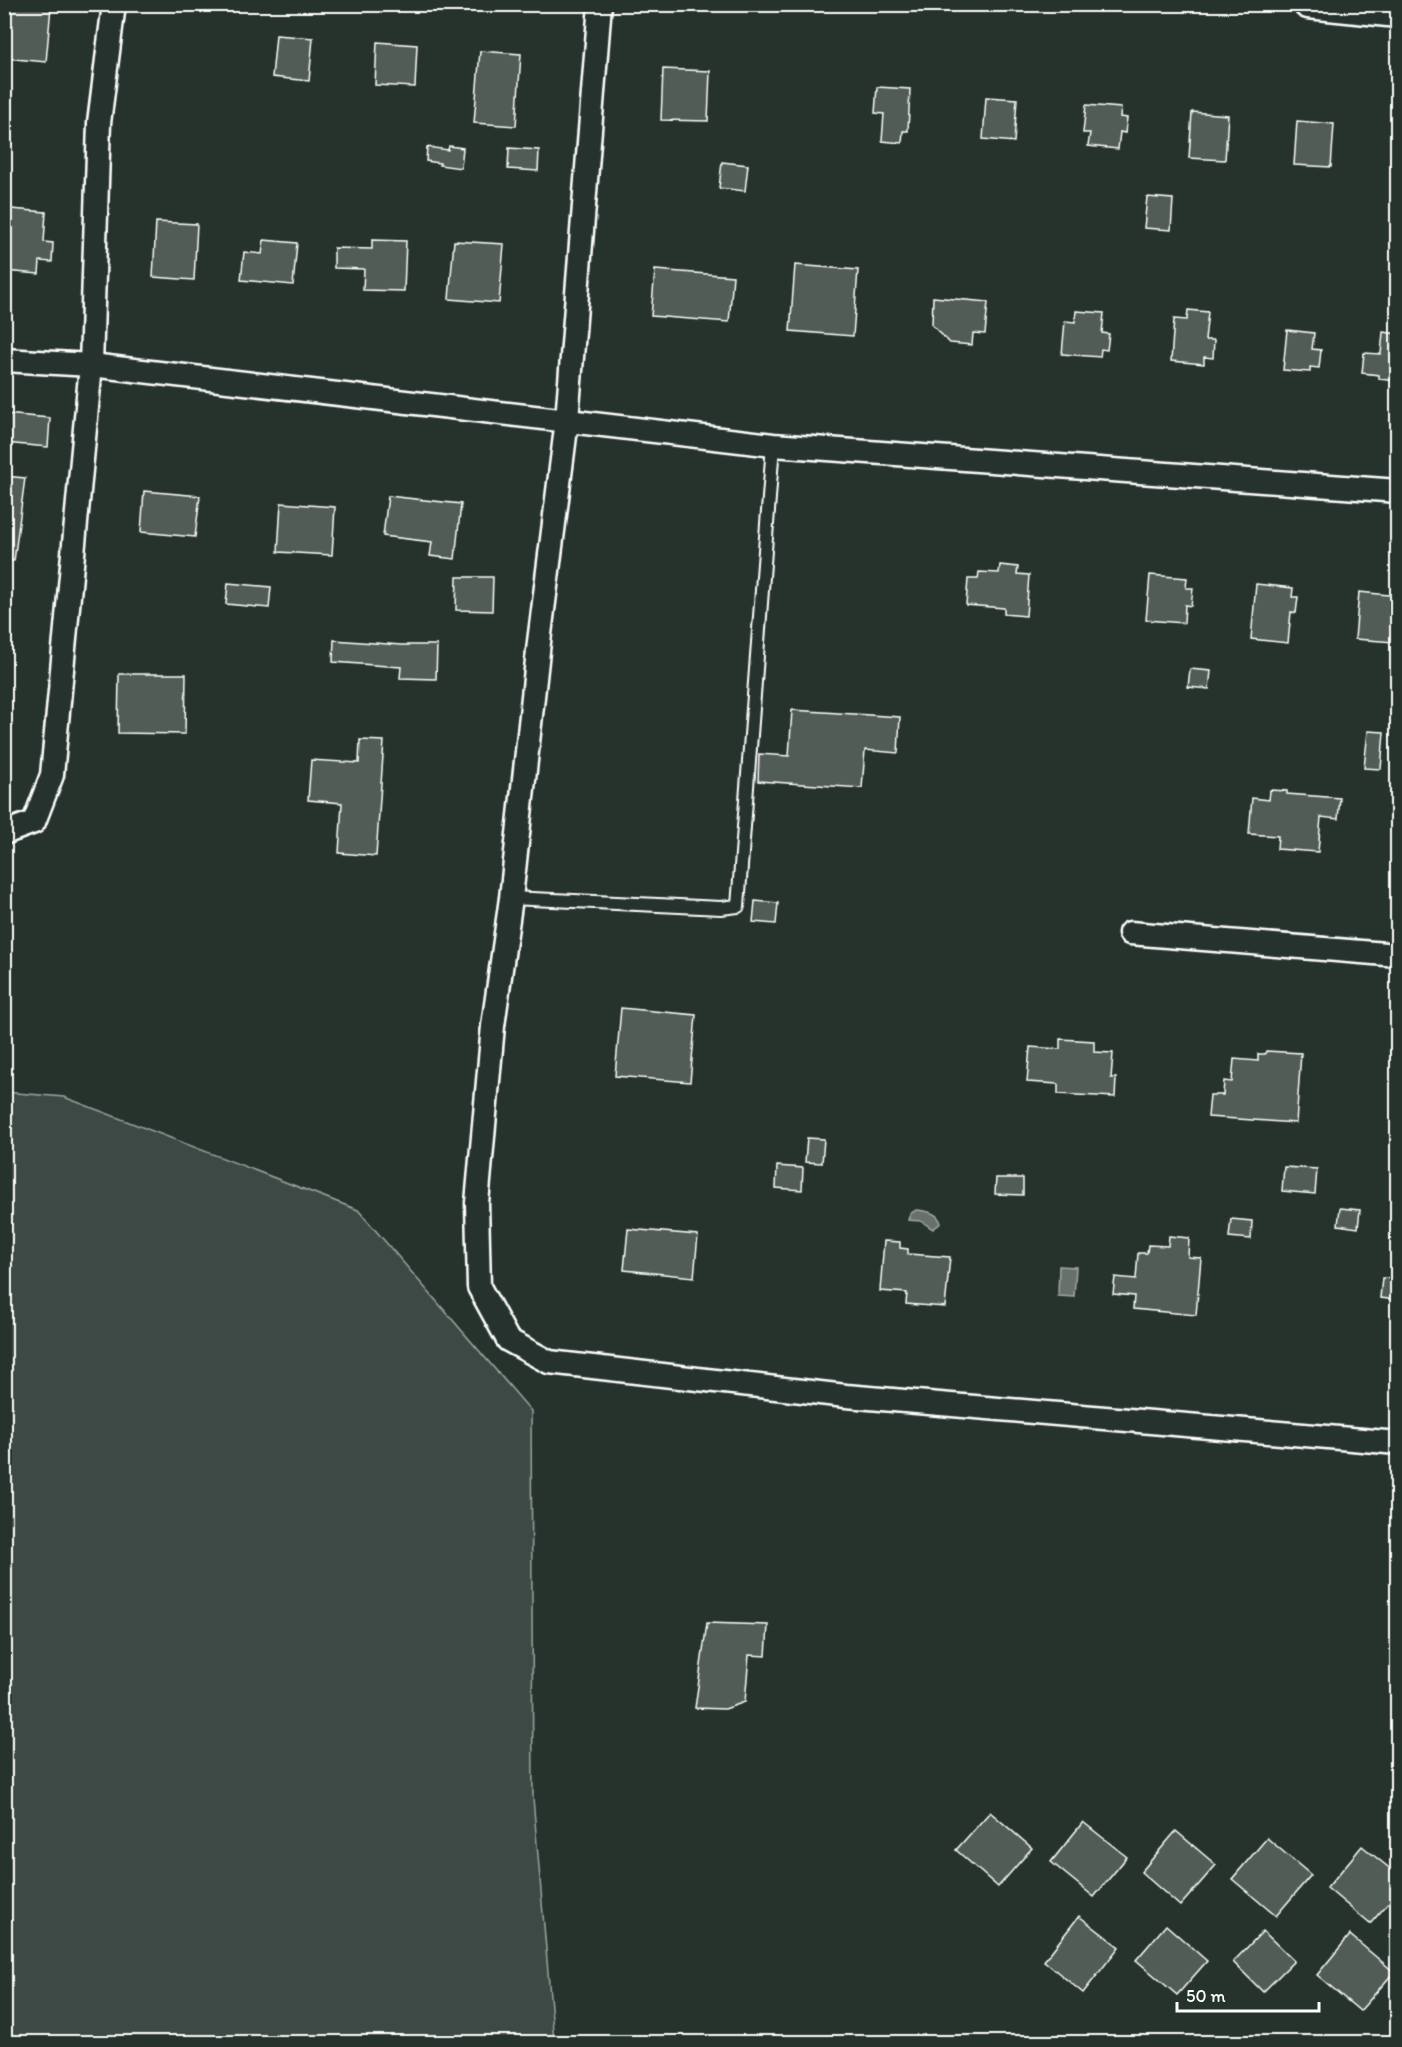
<svg xmlns="http://www.w3.org/2000/svg" width="1402" height="2047" viewBox="0 0 1402 2047" font-family="Itim,sans-serif">
<style>
.green{fill:#3e4944;stroke:#9ea4a2;stroke-width:1.5}
.water{fill:#67706c;stroke:#a4a9a7;stroke-width:1.5}
.building{fill:#515c57;stroke:#fff;stroke-width:1.5}
.lines{fill:none;stroke-linecap:round;stroke-linejoin:round}
.service-casing{stroke:#fff;stroke-width:16}
.minor-casing{stroke:#fff;stroke-width:27}
.tertiary-casing{stroke:#fff;stroke-width:33}
.service{stroke:#26332d;stroke-width:12}
.minor{stroke:#26332d;stroke-width:22}
.tertiary{stroke:#26332d;stroke-width:28}
</style>
<rect width="100%" height="100%" fill="#26332d"/>
<filter id="ink" filterUnits="userSpaceOnUse"><feTurbulence type="fractalNoise" baseFrequency=".0167" numOctaves="2"/><feDisplacementMap in="SourceGraphic" scale="12" xChannelSelector="R" yChannelSelector="G"/><feConvolveMatrix kernelMatrix="1 2 1 2 8 2 1 2 1" color-interpolation-filters="sRGB"/></filter>
<g filter="url(#ink)">
<!-- green -->
<polygon class="green" points="4,1092 64,1097 358,1210 531,1411 533,1798 554,2042 5,2042"/>
<!-- water -->
<g class="water">
<path d="M 916,1210 C 926,1211 938,1212 941,1223 L 933,1229 L 921,1221 L 908,1220 L 910,1214 Z"/>
<polygon points="1059,1266 1076,1267 1074,1297 1058,1296"/>
</g>
<!-- building -->
<g class="building">
<polygon points="11,4 51,7 46,62 5,58"/>
<polygon points="276,35 313,38 309,81 272,77"/>
<polygon points="377,42 417,45 415,87 375,85"/>
<polygon points="480,51 521,54 516,126 474,123"/>
<polygon points="663,69 710,71 708,121 661,120"/>
<polygon points="877,87 910,89 908,131 903,131 902,143 882,141 884,114 875,113"/>
<polygon points="986,97 1017,99 1014,142 983,139"/>
<polygon points="1086,105 1121,108 1120,117 1127,118 1125,133 1120,132 1118,149 1088,146 1090,133 1083,133"/>
<polygon points="1192,112 1228,115 1225,160 1189,158"/>
<polygon points="1297,121 1334,124 1331,167 1294,165"/>
<polygon points="449,146 463,148 461,168 439,165 440,163 426,161 427,147 448,150"/>
<polygon points="509,148 539,150 538,171 508,169"/>
<polygon points="722,162 748,165 745,191 719,188"/>
<polygon points="1147,197 1173,199 1171,230 1144,228"/>
<polygon points="11,209 46,212 44,242 53,243 52,262 40,261 39,274 4,271 4,216 11,217"/>
<polygon points="156,222 197,224 194,280 153,277"/>
<polygon points="264,240 297,243 293,285 241,280 244,252 262,254"/>
<polygon points="372,240 406,241 404,291 363,290 364,269 334,268 334,248 372,249"/>
<polygon points="454,241 504,244 499,303 449,299"/>
<polygon points="795,265 858,270 853,336 790,331"/>
<polygon points="655,270 733,276 729,322 651,316"/>
<polygon points="933,297 988,302 985,334 973,333 972,345 950,343 932,325"/>
<polygon points="1188,310 1208,312 1205,340 1214,340 1213,358 1204,357 1204,364 1171,361 1174,319 1187,320"/>
<polygon points="1076,311 1104,313 1102,333 1109,334 1107,350 1101,349 1100,357 1062,354 1065,321 1075,322"/>
<polygon points="1287,330 1314,333 1312,349 1321,350 1319,368 1310,367 1310,372 1283,370"/>
<polygon points="1383,332 1398,334 1398,381 1379,379 1379,375 1362,373 1364,353 1381,354"/>
<polygon points="4,414 50,418 48,447 4,443"/>
<polygon points="4,476 25,478 14,561 4,560"/>
<polygon points="144,491 200,496 195,537 141,532"/>
<polygon points="388,496 461,504 455,559 430,556 432,542 383,536"/>
<polygon points="281,503 335,507 332,555 278,552"/>
<polygon points="1000,565 1018,567 1017,574 1029,575 1026,616 1004,614 1004,608 966,605 968,579 978,579 979,572 999,573"/>
<polygon points="1150,575 1187,578 1186,588 1193,588 1191,606 1185,605 1184,623 1146,620"/>
<polygon points="457,577 493,577 492,611 456,610"/>
<polygon points="228,583 271,587 269,608 226,604"/>
<polygon points="1256,584 1293,588 1292,597 1298,597 1296,613 1291,612 1288,643 1251,639"/>
<polygon points="1359,592 1398,596 1394,642 1355,639"/>
<polygon points="334,640 401,645 437,645 436,679 400,678 401,667 333,662"/>
<polygon points="1190,669 1211,671 1209,689 1188,687"/>
<polygon points="119,674 186,674 185,734 118,733"/>
<polygon points="792,710 900,717 898,753 865,750 862,788 758,781 759,754 789,756"/>
<polygon points="1368,731 1384,732 1381,769 1364,768"/>
<polygon points="360,740 384,741 376,856 339,853 342,803 308,800 311,760 359,763"/>
<polygon points="1270,790 1287,791 1287,794 1340,798 1338,819 1321,817 1318,852 1277,849 1278,836 1249,834 1252,798 1269,800"/>
<polygon points="755,901 778,903 776,924 753,922"/>
<polygon points="621,1008 696,1015 690,1082 615,1076"/>
<polygon points="1060,1039 1094,1041 1094,1052 1113,1053 1111,1078 1116,1078 1115,1097 1058,1094 1058,1084 1027,1082 1030,1047 1060,1049"/>
<polygon points="1266,1051 1301,1053 1296,1123 1208,1117 1210,1095 1223,1095 1224,1081 1232,1082 1234,1059 1258,1061 1258,1054 1265,1054"/>
<polygon points="807,1138 824,1139 822,1163 805,1162"/>
<polygon points="777,1166 803,1168 802,1190 776,1188"/>
<polygon points="1284,1167 1317,1169 1315,1194 1282,1191"/>
<polygon points="996,1178 1023,1178 1023,1195 995,1194"/>
<polygon points="1340,1208 1360,1210 1358,1228 1338,1225"/>
<polygon points="1231,1219 1252,1221 1251,1239 1229,1237"/>
<polygon points="628,1229 698,1235 694,1277 624,1270"/>
<polygon points="1169,1236 1189,1238 1188,1257 1201,1258 1196,1315 1133,1309 1134,1296 1113,1294 1115,1277 1136,1279 1138,1253 1147,1253 1148,1245 1168,1246"/>
<polygon points="884,1241 900,1242 900,1248 908,1249 908,1254 950,1257 945,1307 906,1304 907,1293 880,1291"/>
<polygon points="1382,1278 1398,1279 1398,1300 1380,1298"/>
<polygon points="707,1623 768,1625 766,1656 749,1655 745,1702 725,1709 695,1708"/>
<polygon points="990,1812 1032,1848 998,1887 956,1850"/>
<polygon points="1083,1822 1127,1857 1094,1897 1051,1862"/>
<polygon points="1176,1831 1216,1865 1180,1906 1141,1872"/>
<polygon points="1267,1838 1311,1875 1276,1916 1232,1879"/>
<polygon points="1362,1846 1398,1875 1398,1892 1370,1924 1327,1888"/>
<polygon points="1079,1916 1119,1947 1083,1993 1044,1961"/>
<polygon points="1166,1925 1207,1961 1177,1995 1136,1960"/>
<polygon points="1263,1931 1294,1961 1263,1992 1233,1962"/>
<polygon points="1350,1935 1394,1972 1360,2011 1317,1975"/>
</g>
<g class="lines">
<!-- service casing -->
<g class="service-casing">
<polyline id="service" points="511,898 721,908 738,906 773,445"/>
</g>
<!-- minor casing -->
<g class="minor-casing">
<g id="minor">
<polyline points="600,4 567,420 539,642 511,898 493,1026 477,1203 479,1287 508,1340 549,1362 846,1396 1398,1443"/>
<polyline points="4,360 91,365 773,445 1398,491"/>
<polyline points="4,833 34,822 52,775 91,365 99,123 114,4"/>
<polyline points="1130,933 1398,955"/>
</g>
</g>
<!-- tertiary casing -->
<g class="tertiary-casing">
<polyline id="tertiary" points="1308,4 1398,13"/>
</g>
<!-- service -->
<use href="#service" class="service"/>
<!-- minor -->
<use href="#minor" class="minor"/>
<!-- tertiary -->
<use href="#tertiary" class="tertiary"/>
</g>
</g>
<!-- margin -->
<rect width="1402" height="2047" fill="none" stroke="#26332d" stroke-width="24"/>
<rect x="12" y="12" width="1378" height="2023" fill="none" stroke="#fff" stroke-width="2" filter="url(#ink)"/>
<!-- scale -->
<path d="M1177 2002v9h142v-9" fill="none" stroke="#ffffff" stroke-width="3"/>
<text x="1186" y="2002" font-size="18" fill="#ffffff" stroke="#26332d" stroke-width="4.5" paint-order="stroke">50 m</text>
</svg>
